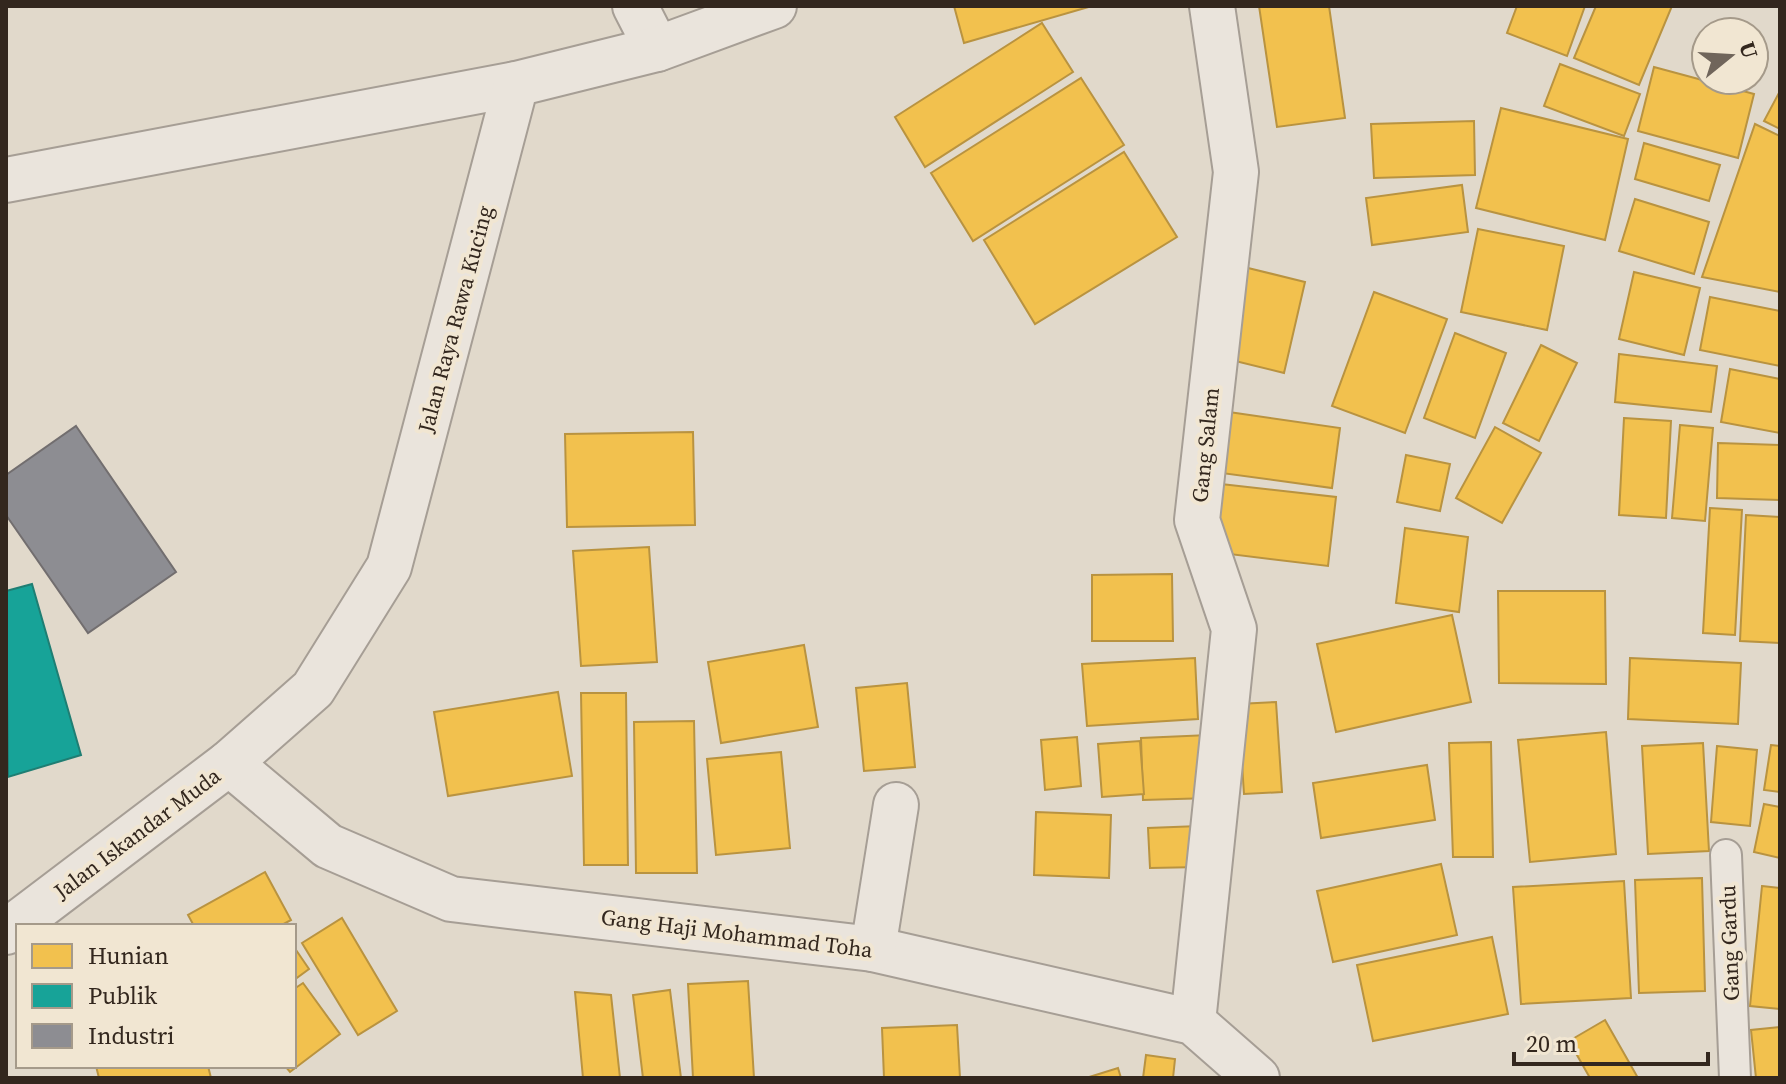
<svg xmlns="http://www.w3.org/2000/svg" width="1786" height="1084" viewBox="0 0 1786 1084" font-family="'Source Serif 4',serif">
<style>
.homes{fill:#f2c14e;stroke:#b99340;stroke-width:2}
.public{fill:#17a398;stroke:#1f7e73;stroke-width:2}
.industry{fill:#8d8d92;stroke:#726e6f;stroke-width:2}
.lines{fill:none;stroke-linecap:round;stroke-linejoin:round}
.service-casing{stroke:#a69e95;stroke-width:34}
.minor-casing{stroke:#a69e95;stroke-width:48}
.tertiary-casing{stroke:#a69e95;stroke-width:48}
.service{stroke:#eae4dc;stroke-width:30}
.minor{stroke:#eae4dc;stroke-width:44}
.tertiary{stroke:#eae4dc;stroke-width:44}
.labels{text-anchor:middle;stroke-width:8;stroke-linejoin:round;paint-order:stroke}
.street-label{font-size:22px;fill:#33271e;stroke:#f1e6d2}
</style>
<rect width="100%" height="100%" fill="#e1d9cb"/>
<!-- homes -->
<g class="homes">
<polygon points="954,6 1092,6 964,43"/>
<polygon points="1259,6 1329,6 1345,118 1277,127"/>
<polygon points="1517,6 1585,6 1567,56 1507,33"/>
<polygon points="1596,6 1672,6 1639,85 1574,58"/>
<polygon points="1042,23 1073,72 925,167 895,117"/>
<polygon points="1560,64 1640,94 1624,136 1544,106"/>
<polygon points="1654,67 1754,94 1738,158 1638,131"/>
<polygon points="1081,78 1124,145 973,241 931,173"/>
<polygon points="1780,91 1780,129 1764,121"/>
<polygon points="1501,108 1628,139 1605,240 1476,208"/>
<polygon points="1474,121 1475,175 1374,178 1371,124"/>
<polygon points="1755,124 1780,136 1780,292 1702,277"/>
<polygon points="1644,143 1720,165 1709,201 1635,179"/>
<polygon points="1124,152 1177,237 1035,324 984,240"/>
<polygon points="1462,185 1468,232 1372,245 1366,198"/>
<polygon points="1635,199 1709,222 1694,274 1619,251"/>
<polygon points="1478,229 1564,246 1547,330 1461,312"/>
<polygon points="1244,267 1305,282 1284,373 1223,358"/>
<polygon points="1634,272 1700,288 1684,355 1619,339"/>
<polygon points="1374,292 1447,319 1405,433 1332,406"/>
<polygon points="1710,297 1780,311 1780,366 1700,350"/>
<polygon points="1455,333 1506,353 1475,438 1424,418"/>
<polygon points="1541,345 1577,363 1539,441 1503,423"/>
<polygon points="1619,354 1717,366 1711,412 1615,402"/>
<polygon points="1730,369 1780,379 1780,433 1721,422"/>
<polygon points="1222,411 1340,428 1332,488 1214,472"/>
<polygon points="1624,418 1671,421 1666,518 1619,515"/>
<polygon points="1680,425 1713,428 1705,521 1672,518"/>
<polygon points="1495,427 1541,453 1502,523 1456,498"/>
<polygon points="693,432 695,525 567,527 565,434"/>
<polygon points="1718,443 1780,445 1780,500 1717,498"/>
<polygon points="1406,455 1450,464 1440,511 1397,502"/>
<polygon points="1221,484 1336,497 1328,566 1213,552"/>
<polygon points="1710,508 1742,510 1735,635 1703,633"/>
<polygon points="1746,515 1780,517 1780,643 1740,641"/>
<polygon points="1405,528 1468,537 1459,612 1396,603"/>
<polygon points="649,547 657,662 581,666 573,551"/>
<polygon points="1172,574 1173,641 1092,641 1092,575"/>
<polygon points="1498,591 1605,591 1606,684 1499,683"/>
<polygon points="1452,615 1471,702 1336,732 1317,644"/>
<polygon points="804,645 818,727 721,743 708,662"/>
<polygon points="1195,658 1198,719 1087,726 1082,664"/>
<polygon points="1630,658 1741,663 1738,724 1628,719"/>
<polygon points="907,683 915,767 864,771 856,688"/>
<polygon points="558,692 572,776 448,796 434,712"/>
<polygon points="581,693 626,693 628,865 584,865"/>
<polygon points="1276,702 1282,792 1244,794 1238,704"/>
<polygon points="694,721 697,873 636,873 634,722"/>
<polygon points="1606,732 1616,854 1530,862 1518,740"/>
<polygon points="1209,735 1211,798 1143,800 1141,738"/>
<polygon points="1077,737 1081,786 1045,790 1041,740"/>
<polygon points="1140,741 1144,794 1102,797 1098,744"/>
<polygon points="1491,742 1493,857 1453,857 1449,743"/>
<polygon points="1703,743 1709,851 1648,854 1642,746"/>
<polygon points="1771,745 1780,746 1780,792 1764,790"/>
<polygon points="1717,746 1757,750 1750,826 1711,822"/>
<polygon points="781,752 790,848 716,855 707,759"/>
<polygon points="1427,765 1435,820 1321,838 1313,783"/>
<polygon points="1764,804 1780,807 1780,858 1754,852"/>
<polygon points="1036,812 1111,815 1109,878 1034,875"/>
<polygon points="1199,826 1201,867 1150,868 1148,828"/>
<polygon points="1441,864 1457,935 1333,962 1317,891"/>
<polygon points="265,872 291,920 280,926 194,926 188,915"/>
<polygon points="1702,878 1705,991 1639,993 1635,880"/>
<polygon points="1624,881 1631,998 1521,1004 1513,887"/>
<polygon points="1762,886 1780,888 1780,1009 1750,1006"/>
<polygon points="342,918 397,1011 358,1035 302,943"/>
<polygon points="1492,937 1508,1014 1373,1041 1357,965"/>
<polygon points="294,947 309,969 294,980"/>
<polygon points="748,981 754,1078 693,1078 688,984"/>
<polygon points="303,983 340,1034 290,1072 285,1066 294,1066 294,989"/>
<polygon points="670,990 681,1078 643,1078 633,995"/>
<polygon points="575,992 611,995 620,1078 583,1078"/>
<polygon points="1605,1020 1638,1078 1590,1078 1569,1041"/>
<polygon points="957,1025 960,1078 884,1078 882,1028"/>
<polygon points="1780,1027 1780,1078 1756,1078 1751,1030"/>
<polygon points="1146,1055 1175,1059 1173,1078 1143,1078"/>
<polygon points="96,1066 208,1066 211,1078 99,1078"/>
<polygon points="1118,1068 1121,1078 1086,1078"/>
</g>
<!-- public -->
<polygon class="public" points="32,584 81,755 8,777 6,591"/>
<!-- industry -->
<polygon class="industry" points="76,426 176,572 88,633 6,515 6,475"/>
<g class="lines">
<!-- service casing -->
<g class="service-casing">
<polyline id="service" points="1726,855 1735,1078"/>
</g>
<!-- minor casing -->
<g class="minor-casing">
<g id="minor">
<polyline points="635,6 657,49"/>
<polyline points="6,180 516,84"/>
<polyline points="229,763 328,846 451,899 873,949 1193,1022 1257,1078"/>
<polyline points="873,949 896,805"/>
<polyline points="1193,1022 1234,629 1197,520 1236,172 1212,6"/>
</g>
</g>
<!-- tertiary casing -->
<g class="tertiary-casing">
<polyline id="tertiary" points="6,932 229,763 313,689 389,567 516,84 657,49 774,6"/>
</g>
<!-- service -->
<use href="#service" class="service"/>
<!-- minor -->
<use href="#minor" class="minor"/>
<!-- tertiary -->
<use href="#tertiary" class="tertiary"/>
</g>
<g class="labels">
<!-- street labels -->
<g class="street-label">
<text transform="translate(455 319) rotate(-75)" y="8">Jalan Raya Rawa Kucing</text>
<text transform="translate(1205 445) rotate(-84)" y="8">Gang Salam</text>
<text transform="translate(137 833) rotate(-37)" y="8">Jalan Iskandar Muda</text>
<text transform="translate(737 933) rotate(7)" y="8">Gang Haji Mohammad Toha</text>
<text transform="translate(1729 943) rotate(-92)" y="8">Gang Gardu</text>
</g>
</g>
<!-- border -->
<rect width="1786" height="1084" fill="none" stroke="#33271e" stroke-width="16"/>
<!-- legend -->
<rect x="16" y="924" width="280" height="144" fill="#f1e6d2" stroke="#a59a8a" stroke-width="2"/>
<rect x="32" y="944" width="40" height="24" fill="#f2c14e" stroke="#a59a8a" stroke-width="2"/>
<text x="88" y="964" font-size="24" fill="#33271e">Hunian</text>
<rect x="32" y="984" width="40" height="24" fill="#17a398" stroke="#a59a8a" stroke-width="2"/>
<text x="88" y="1004" font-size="24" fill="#33271e">Publik</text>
<rect x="32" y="1024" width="40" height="24" fill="#8d8d92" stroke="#a59a8a" stroke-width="2"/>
<text x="88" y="1044" font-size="24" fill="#33271e">Industri</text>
<!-- north arrow -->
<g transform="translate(1730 56) rotate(72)"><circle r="38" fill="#f1e6d2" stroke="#a59a8a" stroke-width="2"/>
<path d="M0-6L14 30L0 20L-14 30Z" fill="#70655b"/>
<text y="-12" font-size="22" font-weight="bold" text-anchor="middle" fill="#33271e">U</text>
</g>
<!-- scale -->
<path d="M1514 1052v12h194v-12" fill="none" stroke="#33271e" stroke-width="4"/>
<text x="1526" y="1052" font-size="24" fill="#33271e" stroke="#f1e6d2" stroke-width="6" paint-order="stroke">20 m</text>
</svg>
